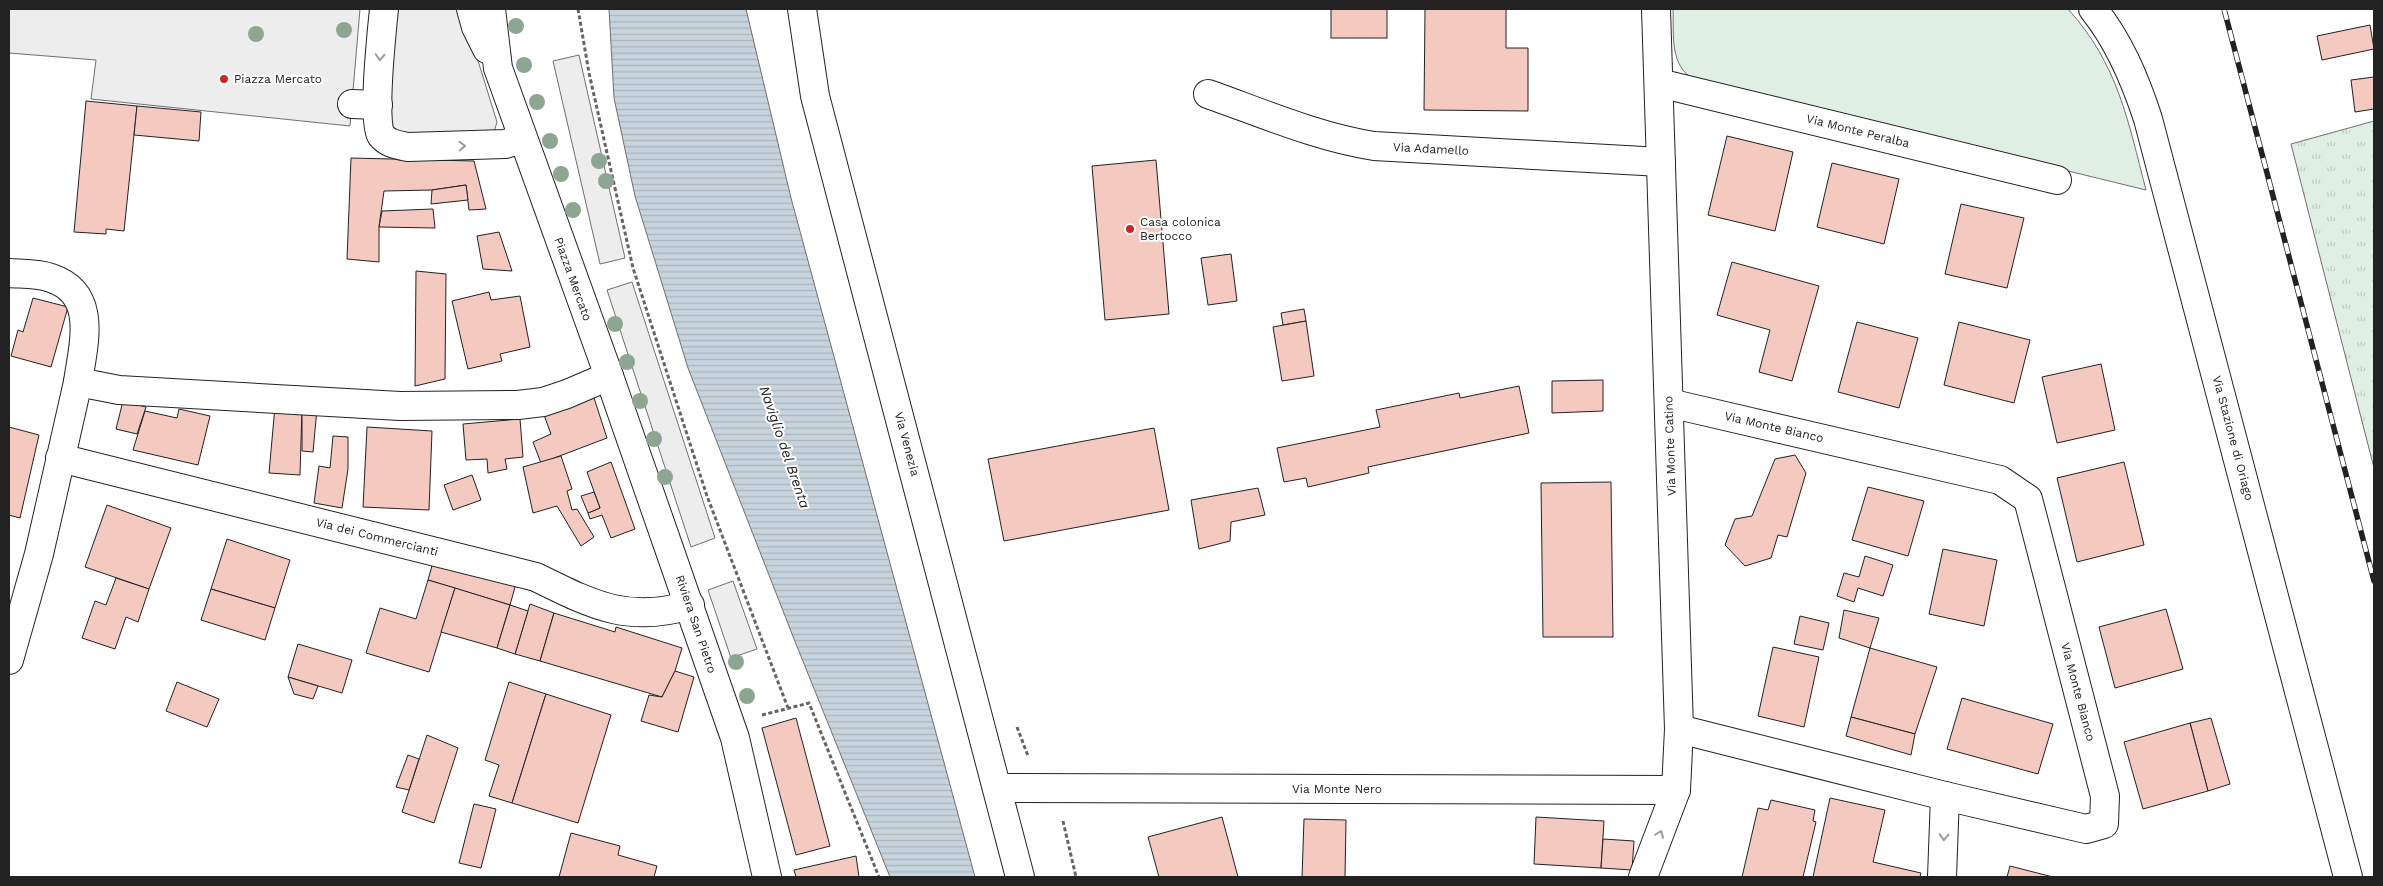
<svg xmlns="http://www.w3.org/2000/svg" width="2383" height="886" viewBox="0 0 2383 886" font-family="'Work Sans',sans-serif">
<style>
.grass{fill:url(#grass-tufts);stroke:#6f6f6f}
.park{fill:#e0efe3;stroke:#6f6f6f}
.parking{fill:#ededed;stroke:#6f6f6f}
.water{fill:url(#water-rules);stroke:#6f6f6f}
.building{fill:#f3c9c0;stroke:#222}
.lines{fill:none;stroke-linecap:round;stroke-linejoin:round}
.minor-casing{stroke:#222;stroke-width:30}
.major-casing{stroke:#222;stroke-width:30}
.path{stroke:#646464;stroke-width:3;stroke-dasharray:4 2.5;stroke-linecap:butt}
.minor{stroke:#fff;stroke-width:28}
.major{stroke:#fff;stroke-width:28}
.rail-casing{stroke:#222;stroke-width:5.5}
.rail{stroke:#fff;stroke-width:4;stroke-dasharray:11;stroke-linecap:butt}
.tree{fill:#8da692}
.oneway{stroke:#9c9c9c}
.poi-dot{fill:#c62828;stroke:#fff;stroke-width:2}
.labels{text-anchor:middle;stroke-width:4;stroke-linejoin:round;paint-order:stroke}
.poi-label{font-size:12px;fill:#222;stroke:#fff;text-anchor:start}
.street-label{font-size:12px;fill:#222;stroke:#fff}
.water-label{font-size:14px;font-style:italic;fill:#222;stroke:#fff}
</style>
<defs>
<pattern id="grass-tufts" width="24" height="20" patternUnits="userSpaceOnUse" patternTransform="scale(1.25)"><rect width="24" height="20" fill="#e0efe3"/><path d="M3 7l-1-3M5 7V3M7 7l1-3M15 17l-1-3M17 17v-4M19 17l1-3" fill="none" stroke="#c0cdc2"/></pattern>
<pattern id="water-rules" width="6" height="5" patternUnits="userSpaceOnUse" patternTransform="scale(1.25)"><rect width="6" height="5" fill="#c7d3dd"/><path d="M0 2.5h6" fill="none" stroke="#abb5bd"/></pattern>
</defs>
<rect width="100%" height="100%" fill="#fff"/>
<!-- grass -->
<polygon class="grass" points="2374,121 2374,468 2291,144"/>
<!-- park -->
<path class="park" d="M 1673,9 L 2068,9 C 2118,64 2128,121 2146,190 L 1695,80 C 1669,66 1674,35 1673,9 Z"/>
<!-- parking -->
<g class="parking">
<polygon points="9,9 360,9 350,126 91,99 96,60 9,53"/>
<polygon points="394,9 462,9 497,122 494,132 402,134 393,127 390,120"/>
<polygon points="579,55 625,258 600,264 553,61"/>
<polygon points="632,282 715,538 691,547 607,290"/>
<polygon points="733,581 757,649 731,658 708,590"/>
</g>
<!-- water -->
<polygon class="water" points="609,9 746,9 791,198 975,877 890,877 794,639 688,368 635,196 614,98"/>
<!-- building -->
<g class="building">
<rect x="1331" y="9" width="56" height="29"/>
<polygon points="1425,9 1506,9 1506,48 1528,48 1528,111 1424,110"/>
<polygon points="2370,25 2374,49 2322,60 2317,36"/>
<polygon points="2374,77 2374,109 2355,112 2351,80"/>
<polygon points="86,101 137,106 124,231 106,229 106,234 74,232"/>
<polygon points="137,106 201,112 199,141 134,135"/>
<polygon points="1727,136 1793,152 1775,231 1708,215"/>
<polygon points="351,158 474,161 486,209 469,210 466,185 432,190 384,191 379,227 379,262 347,259"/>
<polygon points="1156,160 1169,314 1105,320 1092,166"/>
<polygon points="1832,163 1899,179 1884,244 1817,227"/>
<polygon points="466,185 468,200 431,204 432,190"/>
<polygon points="1961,204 2024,218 2007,288 1945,274"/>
<polygon points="433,209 435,228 379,227 382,211"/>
<polygon points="499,232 512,271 483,269 477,236"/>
<polygon points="1231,254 1237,301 1208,305 1201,258"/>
<polygon points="1732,262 1819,286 1792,381 1759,372 1770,330 1717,315"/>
<polygon points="416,271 446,274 445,379 415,386"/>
<polygon points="489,292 491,300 520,296 530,347 500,354 502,361 468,369 452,301"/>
<polygon points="33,298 68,307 51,367 11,356 18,330 23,332"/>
<polygon points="1304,309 1306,321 1283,325 1281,313"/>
<polygon points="1306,321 1314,376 1282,381 1273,327"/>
<polygon points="1857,322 1918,338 1899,408 1838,392"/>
<polygon points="1959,322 2030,340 2014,403 1944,385"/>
<polygon points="2101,364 2115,430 2057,443 2042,377"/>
<polygon points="1603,380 1603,411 1552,413 1552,381"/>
<polygon points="1519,386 1529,433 1368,467 1369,473 1308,487 1306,478 1284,482 1277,448 1380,427 1376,410 1459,393 1460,398"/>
<polygon points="594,398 607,438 541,463 533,442 551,434 544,415"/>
<polygon points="123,401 146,407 137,434 116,429"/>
<polygon points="275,406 302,408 300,475 269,473"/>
<polygon points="302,408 317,409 313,452 302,451"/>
<polygon points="179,409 210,416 198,465 133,450 145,411 177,418"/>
<polygon points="520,419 523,457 505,459 507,469 488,473 487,459 466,460 463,424"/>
<polygon points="9,427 39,435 20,518 9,515"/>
<polygon points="367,427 432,431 429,510 363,507"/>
<polygon points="1154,428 1169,510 1004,541 988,459"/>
<polygon points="333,436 348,437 348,469 342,508 314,503 319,466 330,468"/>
<polygon points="1795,455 1806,473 1787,537 1778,535 1771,558 1745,566 1725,545 1735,519 1752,516 1775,459"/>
<polygon points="561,456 572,489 567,491 572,510 577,509 594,537 581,546 557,506 533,513 523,467"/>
<polygon points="611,462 635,529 611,538 602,515 590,519 588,513 600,508 587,472"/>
<polygon points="2124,462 2144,545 2077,562 2057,478"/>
<polygon points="472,475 481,500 453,510 444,485"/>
<polygon points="1611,482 1613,637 1543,637 1541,483"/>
<polygon points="1868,487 1924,501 1908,556 1852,540"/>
<polygon points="1258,488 1265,515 1231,522 1230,541 1199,549 1191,500"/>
<polygon points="594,492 600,508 588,513 581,496"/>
<polygon points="107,505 171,528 149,589 85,567"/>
<polygon points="227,539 290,560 275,608 211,589"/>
<polygon points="1943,549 1997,560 1984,626 1929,614"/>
<polygon points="435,555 517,580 510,605 428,580"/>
<polygon points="1865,556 1893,565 1883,596 1858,588 1854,602 1837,596 1844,573 1859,577"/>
<polygon points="116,578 149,589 138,622 126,617 115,649 82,638 95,601 106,605"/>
<polygon points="428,580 455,588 429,672 366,653 380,608 416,619"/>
<polygon points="455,588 510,605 497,648 441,632"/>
<polygon points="211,589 275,608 265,640 201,620"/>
<polygon points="530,604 554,613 540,661 515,654"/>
<polygon points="510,605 528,611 515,654 497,648"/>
<polygon points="2166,609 2183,669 2115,688 2099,627"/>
<polygon points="1844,610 1879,618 1870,648 1839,638"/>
<polygon points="554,613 615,632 616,627 682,648 675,671 662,697 540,661"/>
<polygon points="1800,616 1829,623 1823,650 1794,644"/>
<polygon points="298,644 352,660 342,693 288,677"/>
<polygon points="1773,647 1819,657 1804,727 1758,716"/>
<polygon points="1870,648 1937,667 1915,734 1851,717"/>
<polygon points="675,671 694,677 678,732 641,721 649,695 662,697"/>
<polygon points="288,677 318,686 313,699 294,694"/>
<polygon points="177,682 219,699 207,727 166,711"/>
<polygon points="509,682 546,694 512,803 489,796 499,765 485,760"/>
<polygon points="546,694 611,715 578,823 512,803"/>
<polygon points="1962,698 2053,724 2038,774 1947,749"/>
<polygon points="1851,717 1915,734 1911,755 1846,736"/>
<polygon points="796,718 830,846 796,855 762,728"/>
<polygon points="2211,718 2230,784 2208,791 2190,723"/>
<polygon points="2190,723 2208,791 2143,809 2124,742"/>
<polygon points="427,735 458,748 434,823 402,812"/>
<polygon points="408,755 419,759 409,790 396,787"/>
<polygon points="1830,798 1885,810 1873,862 1921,873 1920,877 1813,877"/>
<polygon points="1771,800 1815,810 1813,821 1816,822 1803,877 1742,877 1758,808 1768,810"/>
<polygon points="474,804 496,809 481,868 459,863"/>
<polygon points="1222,817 1238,877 1159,877 1148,837"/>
<polygon points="1536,817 1604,821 1601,868 1534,864"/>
<polygon points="1304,819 1346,820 1345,877 1302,877"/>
<polygon points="571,833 620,846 618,855 657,866 654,877 559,877"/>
<polygon points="1603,839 1634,841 1632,870 1601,868"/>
<polygon points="856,856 859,877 796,877 794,870"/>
<polygon points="2010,866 2053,877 2007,877"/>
</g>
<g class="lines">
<!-- minor casing -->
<g class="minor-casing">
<g id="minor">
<path d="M 384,9 C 382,29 372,121 381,135 C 388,144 398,145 408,147 L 505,144 L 522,139"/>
<polyline points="471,9 476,27 487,49"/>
<polyline points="491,9 498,68 609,376 735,738 767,877"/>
<path d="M 2093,9 C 2119,41 2135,79 2148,119 L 2348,877"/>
<polyline points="1659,83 2057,180"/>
<path d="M 1208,94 C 1262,113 1317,137 1374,146 L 1661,162"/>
<polyline points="352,104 378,105"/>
<path d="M 9,273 C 22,274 38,273 51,278 C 99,294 83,345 78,382 L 119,390 L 400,406 L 518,405 L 543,402 L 567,394 L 609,376"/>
<polyline points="1669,403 2000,480 2028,499 2105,796 2104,824 2086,829 1945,796 1679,729"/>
<path d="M 60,458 L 536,577 C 591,604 627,624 690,605"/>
<polyline points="9,660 39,554 78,382"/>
<polyline points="998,788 1676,790"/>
<polyline points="1643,877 1676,790 1679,729 1656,9"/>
<polyline points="1942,877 1945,796"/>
</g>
</g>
<!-- major casing -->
<g class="major-casing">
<polyline id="major" points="802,9 815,96 1020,877"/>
</g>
<!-- path -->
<g class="path">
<polyline points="578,9 589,73 633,268 707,496 788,708"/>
<polyline points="762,715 809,703 879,877"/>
<polyline points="1017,727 1028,756"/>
<polyline points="1063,821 1076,877"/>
</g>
<!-- minor -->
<use href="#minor" class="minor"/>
<!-- major -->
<use href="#major" class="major"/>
<!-- rail casing -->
<g class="rail-casing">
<polyline id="rail" points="2224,9 2374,581"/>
</g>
<!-- rail -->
<use href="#rail" class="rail"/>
</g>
<!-- trees -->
<g class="tree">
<circle cx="516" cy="26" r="8"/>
<circle cx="344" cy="30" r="8"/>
<circle cx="256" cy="34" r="8"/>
<circle cx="524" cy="65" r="8"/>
<circle cx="537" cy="102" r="8"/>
<circle cx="550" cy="141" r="8"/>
<circle cx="599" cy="161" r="8"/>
<circle cx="561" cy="174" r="8"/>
<circle cx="606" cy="181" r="8"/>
<circle cx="573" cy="210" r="8"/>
<circle cx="615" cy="324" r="8"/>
<circle cx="627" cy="362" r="8"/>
<circle cx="640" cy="401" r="8"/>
<circle cx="654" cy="439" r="8"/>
<circle cx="665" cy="477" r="8"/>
<circle cx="736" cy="662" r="8"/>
<circle cx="747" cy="696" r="8"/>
</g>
<!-- one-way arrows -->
<defs><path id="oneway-chevron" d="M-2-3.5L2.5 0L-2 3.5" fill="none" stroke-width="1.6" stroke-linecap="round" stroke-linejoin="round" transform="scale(1.25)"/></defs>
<g class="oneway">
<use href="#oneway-chevron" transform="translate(380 57) rotate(93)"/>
<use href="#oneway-chevron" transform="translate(462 146) rotate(-2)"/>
<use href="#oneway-chevron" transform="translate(1660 834) rotate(-69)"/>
<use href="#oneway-chevron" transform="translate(1944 837) rotate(92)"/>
</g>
<!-- markers -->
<g class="poi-dot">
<circle cx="224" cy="79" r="5"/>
<circle cx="1130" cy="229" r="5"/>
</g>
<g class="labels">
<!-- poi labels -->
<g class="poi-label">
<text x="234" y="83">Piazza Mercato</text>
<text x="1140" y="226">Casa colonica<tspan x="1140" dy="14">Bertocco</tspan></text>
</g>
<!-- street labels -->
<g class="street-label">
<text transform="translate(1858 131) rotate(14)" y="4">Via Monte Peralba</text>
<text transform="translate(1431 149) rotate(3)" y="4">Via Adamello</text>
<text transform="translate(573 279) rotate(70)" y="4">Piazza Mercato</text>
<text transform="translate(1774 427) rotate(13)" y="4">Via Monte Bianco</text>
<text transform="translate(2233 438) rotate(75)" y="4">Via Stazione di Oriago</text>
<text transform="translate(907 444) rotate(75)" y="4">Via Venezia</text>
<text transform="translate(1670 446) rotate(-92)" y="4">Via Monte Catino</text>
<text transform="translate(377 537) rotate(14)" y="4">Via dei Commercianti</text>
<text transform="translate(696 624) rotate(71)" y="4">Riviera San Pietro</text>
<text transform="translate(2078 692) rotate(75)" y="4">Via Monte Bianco</text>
<text x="1337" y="793">Via Monte Nero</text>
</g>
<!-- water labels -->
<g class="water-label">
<text transform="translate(785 447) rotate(71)" y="5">Naviglio del Brenta</text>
</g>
</g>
<!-- border -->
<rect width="2383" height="886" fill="none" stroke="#222222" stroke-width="20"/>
</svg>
